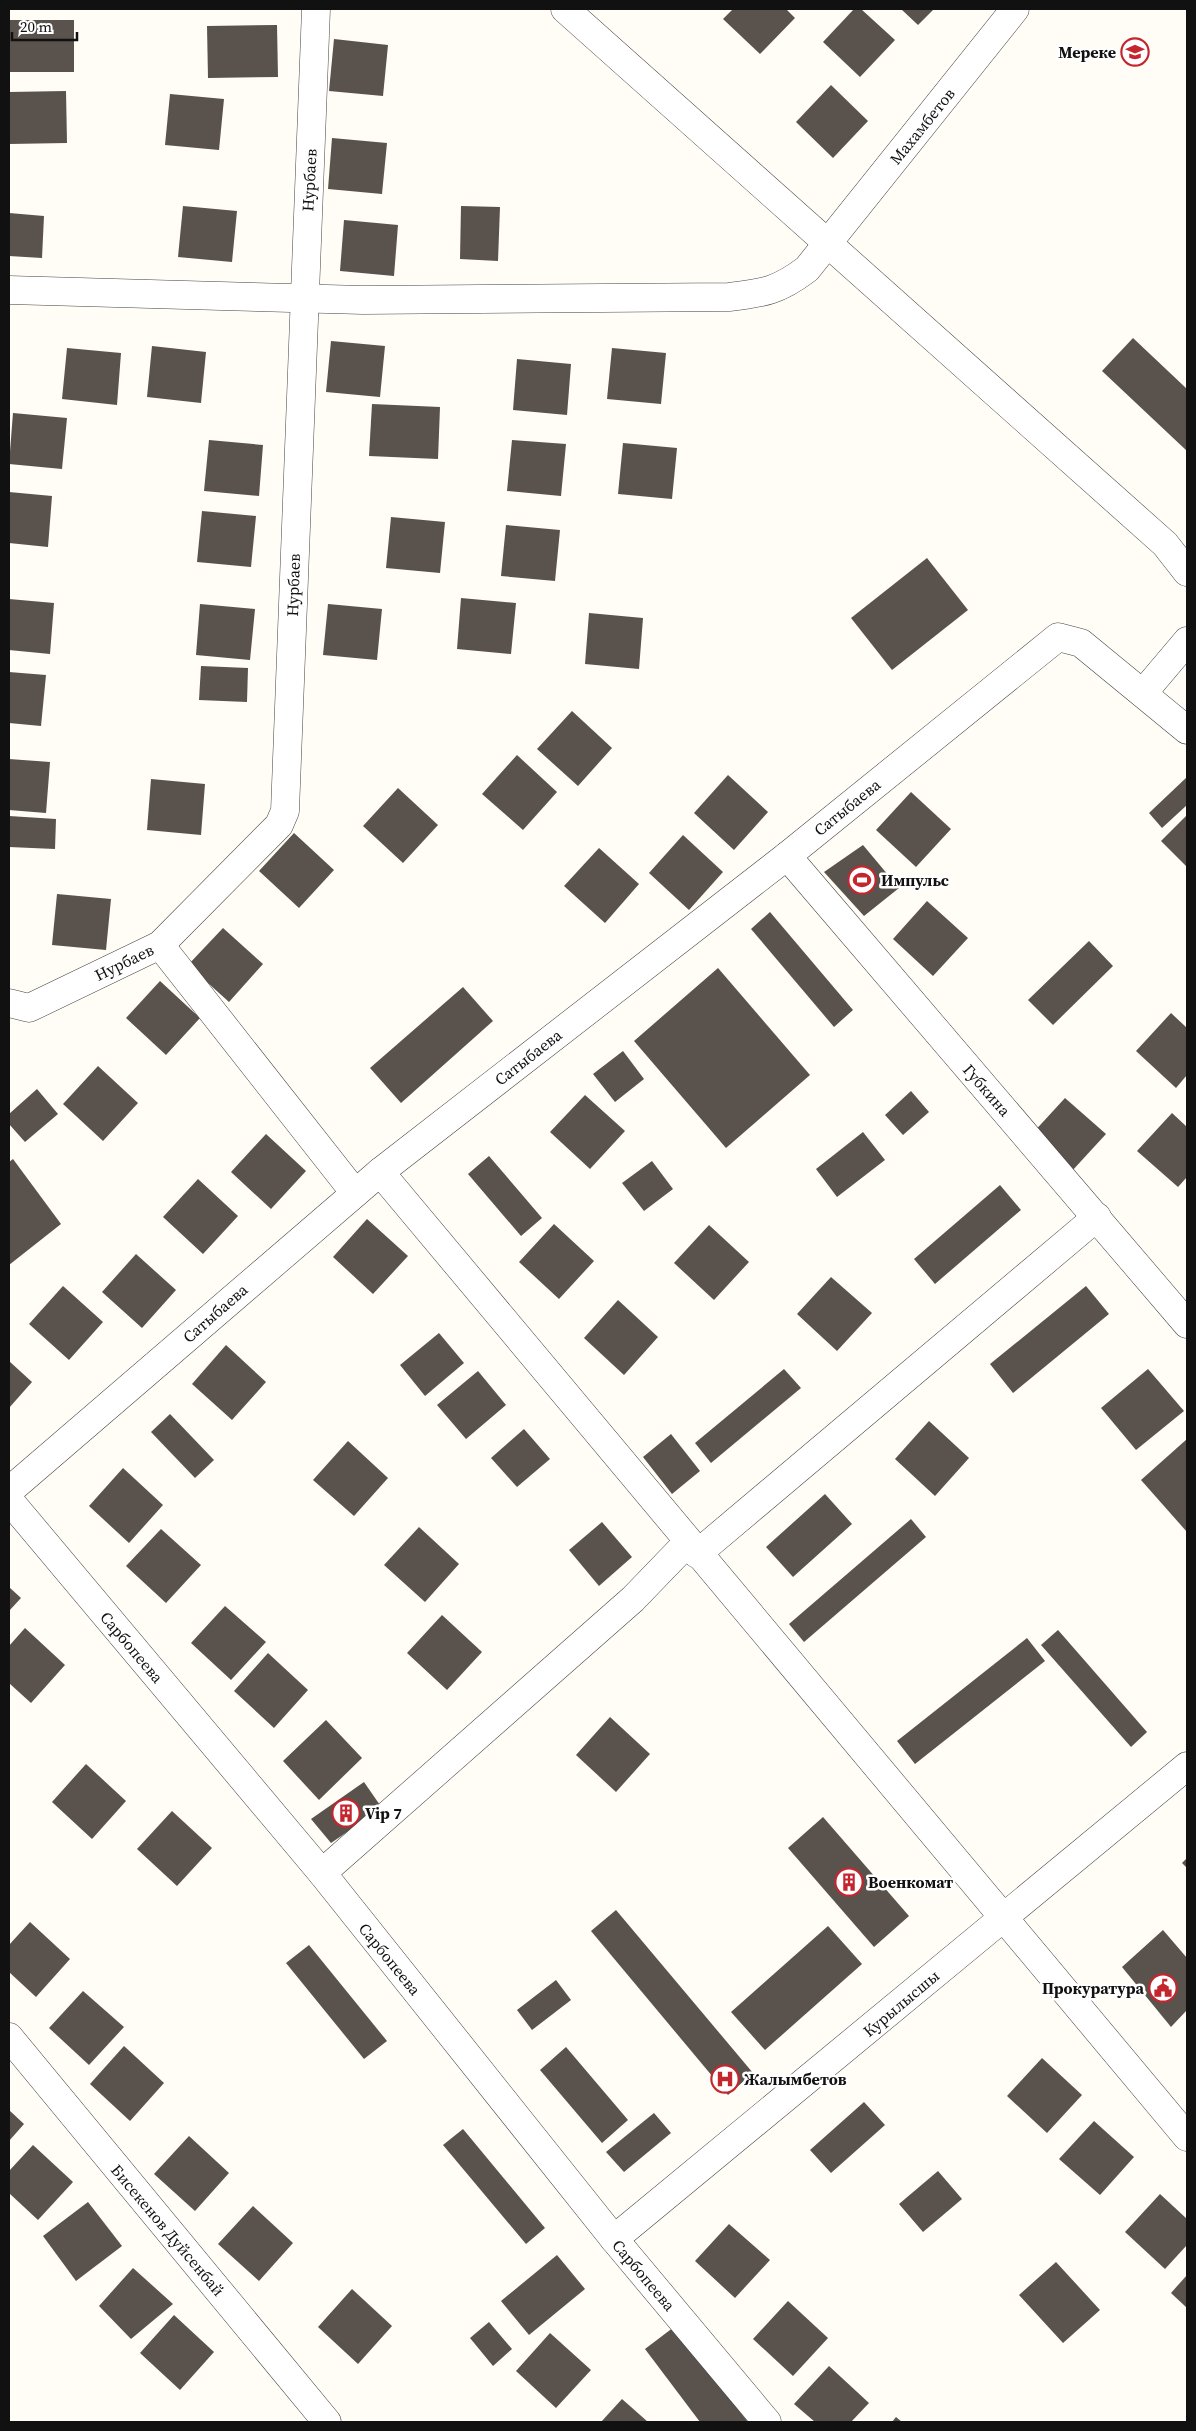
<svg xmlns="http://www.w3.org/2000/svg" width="1196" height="2431" viewBox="0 0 1196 2431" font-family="'Source Serif 4',serif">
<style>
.building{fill:#5a524d}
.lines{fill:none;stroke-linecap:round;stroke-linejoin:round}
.minor-casing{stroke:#444;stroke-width:29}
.minor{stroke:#fff;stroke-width:28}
.labels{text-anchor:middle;stroke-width:5;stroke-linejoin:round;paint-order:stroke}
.poi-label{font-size:16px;font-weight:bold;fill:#111;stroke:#fff;text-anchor:start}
.street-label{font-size:16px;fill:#111;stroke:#fff}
</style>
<rect width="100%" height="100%" fill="#fffdf5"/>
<!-- building -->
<g class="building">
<polygon points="733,9 786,9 795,18 760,54 723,19"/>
<polygon points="854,9 861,9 895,40 860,77 823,42"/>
<polygon points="901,9 934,9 918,25"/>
<rect x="9" y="20" width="65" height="52"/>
<polygon points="277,25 278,77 208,78 207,26"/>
<polygon points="334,39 388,45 383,96 329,91"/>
<polygon points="831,85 868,121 833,158 796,122"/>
<polygon points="66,91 67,143 9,144 9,92"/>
<polygon points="170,94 224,99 219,150 165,145"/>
<polygon points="332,138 387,143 382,194 328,189"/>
<polygon points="183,206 237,211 232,262 178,257"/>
<polygon points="461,206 500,207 498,261 460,259"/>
<polygon points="9,213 44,216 42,258 9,256"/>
<polygon points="344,220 398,225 394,276 340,271"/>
<polygon points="1133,338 1187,389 1187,451 1102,371"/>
<polygon points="331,341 385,346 380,397 326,392"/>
<polygon points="152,346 206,352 201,403 147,397"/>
<polygon points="67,348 121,353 117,405 62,399"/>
<polygon points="612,348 666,353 661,404 607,399"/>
<polygon points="517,359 571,364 567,415 513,410"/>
<polygon points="372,404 440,407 438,459 369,456"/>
<polygon points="13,413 67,418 62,469 9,464"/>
<polygon points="209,440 263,445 259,496 204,491"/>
<polygon points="512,440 566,444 561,496 507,491"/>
<polygon points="623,443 677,448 672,499 618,494"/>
<polygon points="9,492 52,496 48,547 9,543"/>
<polygon points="202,511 256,516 251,567 197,562"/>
<polygon points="391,517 445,522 440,573 386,568"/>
<polygon points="506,525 560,530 555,581 501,576"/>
<polygon points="927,558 968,610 892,670 851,618"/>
<polygon points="461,598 516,603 511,654 457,649"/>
<polygon points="9,599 54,603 50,654 9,650"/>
<polygon points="200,604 255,609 250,660 196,655"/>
<polygon points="328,604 382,609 377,660 323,655"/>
<polygon points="589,613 643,618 639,669 585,664"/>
<polygon points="201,666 248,668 247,702 199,700"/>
<polygon points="9,672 46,675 41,726 9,723"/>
<polygon points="572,711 612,748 578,786 537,749"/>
<polygon points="517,755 557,792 523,830 482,794"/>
<polygon points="9,759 50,762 46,813 9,810"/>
<polygon points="728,775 768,812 734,850 694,813"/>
<polygon points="1187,777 1187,805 1162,828 1149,813"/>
<polygon points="151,779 205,784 201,835 147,830"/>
<polygon points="398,788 438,825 403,863 363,826"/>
<polygon points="911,792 951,829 916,867 876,830"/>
<polygon points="1187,815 1187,867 1161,841"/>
<polygon points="9,816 56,819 55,849 9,847"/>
<polygon points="294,833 334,870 299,908 259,871"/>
<polygon points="683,835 723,872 689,910 649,873"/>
<polygon points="863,845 899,888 864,916 824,872"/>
<polygon points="599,848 639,884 605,923 564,886"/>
<polygon points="57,894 111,899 106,950 52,945"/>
<polygon points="927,901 968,938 933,976 893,939"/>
<polygon points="770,912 853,1010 834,1027 751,929"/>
<polygon points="223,928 263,964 229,1002 188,965"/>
<polygon points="1089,941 1113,966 1053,1025 1028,1000"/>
<polygon points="718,968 810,1075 726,1148 634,1041"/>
<polygon points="160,981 200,1018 166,1055 126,1018"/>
<polygon points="463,987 493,1021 401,1103 370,1068"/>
<polygon points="1171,1013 1187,1028 1187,1075 1176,1088 1136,1051"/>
<polygon points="623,1051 644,1079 615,1102 593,1074"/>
<polygon points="98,1066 138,1103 103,1141 63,1104"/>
<polygon points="37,1089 58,1114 25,1142 9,1124 9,1114"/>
<polygon points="911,1091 929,1112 903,1135 885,1115"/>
<polygon points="585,1095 625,1131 590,1169 550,1132"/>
<polygon points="1065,1098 1106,1134 1071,1172 1031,1135"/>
<polygon points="1172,1113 1187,1127 1187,1177 1178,1187 1137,1151"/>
<polygon points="863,1132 885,1160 837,1197 816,1169"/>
<polygon points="266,1134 306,1171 271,1209 231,1172"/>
<polygon points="489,1156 542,1218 521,1236 468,1174"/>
<polygon points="13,1159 61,1224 9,1265 9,1162"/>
<polygon points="652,1161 673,1189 644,1211 622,1183"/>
<polygon points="198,1179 238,1216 203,1254 163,1217"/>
<polygon points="1000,1185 1021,1210 935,1284 914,1259"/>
<polygon points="367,1219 408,1256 373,1294 333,1257"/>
<polygon points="554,1224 594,1261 559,1299 519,1262"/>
<polygon points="709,1225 749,1262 714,1300 674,1263"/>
<polygon points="136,1254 176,1290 142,1328 102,1292"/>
<polygon points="831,1277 872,1313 837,1351 797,1314"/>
<polygon points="63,1286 103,1322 69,1360 29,1324"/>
<polygon points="1086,1286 1109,1314 1013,1393 990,1364"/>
<polygon points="618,1300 658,1337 624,1375 584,1338"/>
<polygon points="439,1333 464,1363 425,1396 400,1365"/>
<polygon points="226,1345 266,1382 232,1420 192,1384"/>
<polygon points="9,1361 32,1382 9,1408"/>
<polygon points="784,1369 801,1388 711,1463 695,1443"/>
<polygon points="1148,1369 1184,1411 1136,1450 1101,1408"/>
<polygon points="478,1371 506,1405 466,1439 437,1405"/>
<polygon points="170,1414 214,1460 195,1478 151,1432"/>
<polygon points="929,1421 969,1458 935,1496 895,1459"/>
<polygon points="524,1429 550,1459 517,1487 491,1458"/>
<polygon points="671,1434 700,1471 672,1494 643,1457"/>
<polygon points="1187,1439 1187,1532 1141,1480"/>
<polygon points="348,1441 388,1478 354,1516 313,1480"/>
<polygon points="123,1468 163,1505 129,1543 89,1506"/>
<polygon points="825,1494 852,1524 793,1577 766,1547"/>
<polygon points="911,1519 926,1537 804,1642 789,1624"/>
<polygon points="602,1522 632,1557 599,1586 569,1550"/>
<polygon points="419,1527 459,1564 425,1602 384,1565"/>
<polygon points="161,1529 201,1565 166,1603 126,1566"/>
<polygon points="9,1587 21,1598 9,1611"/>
<polygon points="225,1606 266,1642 231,1680 191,1643"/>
<polygon points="442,1615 482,1652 447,1690 407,1653"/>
<polygon points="25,1628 65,1665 31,1703 9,1683 9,1646"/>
<polygon points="1058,1630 1147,1732 1131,1747 1041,1645"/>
<polygon points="1027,1638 1045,1661 915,1764 897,1741"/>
<polygon points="268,1653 308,1690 274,1728 234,1691"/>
<polygon points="610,1717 650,1754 616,1792 576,1755"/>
<polygon points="326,1720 362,1758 319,1800 283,1761"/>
<polygon points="86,1764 126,1801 92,1839 52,1802"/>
<polygon points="364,1782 382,1808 331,1843 311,1819"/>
<polygon points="172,1811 212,1848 177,1886 137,1849"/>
<polygon points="823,1817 909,1916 874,1947 788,1848"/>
<polygon points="1187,1858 1187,1868 1182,1863"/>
<polygon points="616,1910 753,2073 728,2095 591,1931"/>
<polygon points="30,1922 70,1959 36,1997 9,1972 9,1945"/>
<polygon points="828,1926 862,1964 765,2050 731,2012"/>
<polygon points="1163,1930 1187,1958 1187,2010 1171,2027 1122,1967"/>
<polygon points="309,1945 387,2041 364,2059 286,1963"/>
<polygon points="556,1980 571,2000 532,2030 517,2010"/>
<polygon points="83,1991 124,2027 89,2065 49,2028"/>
<polygon points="124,2046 164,2083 130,2121 90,2084"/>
<polygon points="566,2047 628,2120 602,2143 540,2070"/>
<polygon points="1042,2058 1082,2095 1047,2133 1007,2096"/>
<polygon points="864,2102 885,2125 831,2173 810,2150"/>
<polygon points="9,2110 24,2124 9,2141"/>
<polygon points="654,2113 671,2133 624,2172 606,2152"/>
<polygon points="1094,2121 1134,2157 1100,2195 1059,2159"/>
<polygon points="463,2129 545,2228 526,2244 443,2145"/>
<polygon points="189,2136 229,2173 195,2211 154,2174"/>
<polygon points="33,2145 73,2182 38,2220 9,2193 9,2171"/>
<polygon points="938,2171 962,2199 923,2232 899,2204"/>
<polygon points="1160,2194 1187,2219 1187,2245 1165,2269 1125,2232"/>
<polygon points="88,2202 122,2246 76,2281 43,2236"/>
<polygon points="253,2206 293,2243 259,2281 218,2244"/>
<polygon points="729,2224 770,2260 735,2298 695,2261"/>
<polygon points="557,2255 585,2289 529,2335 501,2301"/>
<polygon points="1056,2262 1100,2310 1063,2343 1019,2295"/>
<polygon points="133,2268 173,2304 131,2339 99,2306"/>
<polygon points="1187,2275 1187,2308 1171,2293"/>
<polygon points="352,2289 392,2326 358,2364 318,2327"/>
<polygon points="788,2301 828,2338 793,2376 753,2339"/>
<polygon points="174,2315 214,2352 180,2390 140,2353"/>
<polygon points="489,2322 512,2349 493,2366 470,2338"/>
<polygon points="674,2327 748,2422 700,2422 645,2349"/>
<polygon points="550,2333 591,2370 556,2408 516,2371"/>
<polygon points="829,2366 869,2403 851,2422 815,2422 794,2404"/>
<polygon points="622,2399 648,2422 601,2422"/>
<polygon points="896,2417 902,2422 892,2422"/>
</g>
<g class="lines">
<!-- minor casing -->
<g class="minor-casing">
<g id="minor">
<polyline points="565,9 1165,544 1187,572"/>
<path d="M 9,290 L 363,300 L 729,297 C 764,293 778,291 807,269 L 1015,9"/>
<polyline points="1143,693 1187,641"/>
<polyline points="787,856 1187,1324"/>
<polyline points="160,945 355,1193"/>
<polyline points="9,1003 29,1008 160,945 279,825 285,811 316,9"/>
<polyline points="380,1172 1187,2137"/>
<polyline points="9,1491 380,1172 787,856 1058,637 1081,643 1187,730"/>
<polyline points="9,1500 322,1873 614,2239 767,2422"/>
<polyline points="697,1554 1097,1217"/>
<polyline points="322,1873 633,1599 688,1542"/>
<polyline points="9,2037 327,2422"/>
<polyline points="614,2239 1187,1766"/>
</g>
</g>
<!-- minor -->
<use href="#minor" class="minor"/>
</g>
<!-- icons -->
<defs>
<g id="school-ring" transform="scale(1.4375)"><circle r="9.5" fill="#fff" stroke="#c4262e" stroke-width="1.5"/><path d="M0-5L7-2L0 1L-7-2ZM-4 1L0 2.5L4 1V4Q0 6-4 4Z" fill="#c4262e"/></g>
<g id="stadium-ring" transform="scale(1.4375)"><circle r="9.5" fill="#fff" stroke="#c4262e" stroke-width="1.5"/><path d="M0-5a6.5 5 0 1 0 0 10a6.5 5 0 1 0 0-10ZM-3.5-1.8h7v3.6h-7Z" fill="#c4262e"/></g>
<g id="building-ring" transform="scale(1.4375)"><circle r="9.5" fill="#fff" stroke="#c4262e" stroke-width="1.5"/><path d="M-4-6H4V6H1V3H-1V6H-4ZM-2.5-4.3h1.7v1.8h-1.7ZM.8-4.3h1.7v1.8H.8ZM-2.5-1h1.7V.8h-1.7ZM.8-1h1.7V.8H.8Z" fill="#c4262e"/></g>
<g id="civic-ring" transform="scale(1.4375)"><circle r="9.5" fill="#fff" stroke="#c4262e" stroke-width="1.5"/><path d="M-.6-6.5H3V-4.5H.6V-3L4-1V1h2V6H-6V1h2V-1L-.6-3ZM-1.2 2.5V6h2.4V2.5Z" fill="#c4262e"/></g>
<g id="hospital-ring" transform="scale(1.4375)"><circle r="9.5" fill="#fff" stroke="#c4262e" stroke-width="1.5"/><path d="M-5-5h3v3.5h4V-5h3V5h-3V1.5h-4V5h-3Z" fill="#c4262e"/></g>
</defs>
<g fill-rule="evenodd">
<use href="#school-ring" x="1135" y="52"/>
<use href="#stadium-ring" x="862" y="880"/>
<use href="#building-ring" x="346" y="1813"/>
<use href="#building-ring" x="849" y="1882"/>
<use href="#civic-ring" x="1163" y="1988"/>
<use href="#hospital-ring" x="725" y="2079"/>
</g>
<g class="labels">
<!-- poi labels -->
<g class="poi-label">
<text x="1116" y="58" text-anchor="end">Мереке</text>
<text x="881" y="886">Импульс</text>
<text x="365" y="1819">Vip 7</text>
<text x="868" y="1888">Военкомат</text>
<text x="1144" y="1994" text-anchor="end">Прокуратура</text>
<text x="744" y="2085">Жалымбетов</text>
</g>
<!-- street labels -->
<g class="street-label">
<text transform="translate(922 126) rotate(-51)" y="6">Махамбетов</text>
<text transform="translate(309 180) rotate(-87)" y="6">Нурбаев</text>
<text transform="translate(293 585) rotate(-88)" y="6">Нурбаев</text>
<text transform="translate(847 807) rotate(-39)" y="6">Сатыбаева</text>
<text transform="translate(124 962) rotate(-26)" y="6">Нурбаев</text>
<text transform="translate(528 1057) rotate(-38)" y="6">Сатыбаева</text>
<text transform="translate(987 1090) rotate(49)" y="6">Губкина</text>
<text transform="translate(215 1313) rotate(-41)" y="6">Сатыбаева</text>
<text transform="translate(132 1647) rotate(50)" y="6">Сарбопеева</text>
<text transform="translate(390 1959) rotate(51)" y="6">Сарбопеева</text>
<text transform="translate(901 2003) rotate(-40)" y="6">Курылысшы</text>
<text transform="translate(168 2230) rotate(50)" y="6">Бисекенов Дуйсенбай</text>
<text transform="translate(644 2275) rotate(50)" y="6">Сарбопеева</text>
</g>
</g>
<!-- border -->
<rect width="1196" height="2431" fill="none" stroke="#111111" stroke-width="20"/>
<!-- scale -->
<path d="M12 32v8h65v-8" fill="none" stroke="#111111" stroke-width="2.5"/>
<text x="20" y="32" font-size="15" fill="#111111" stroke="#ffffff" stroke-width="4" paint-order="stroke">20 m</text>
</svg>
